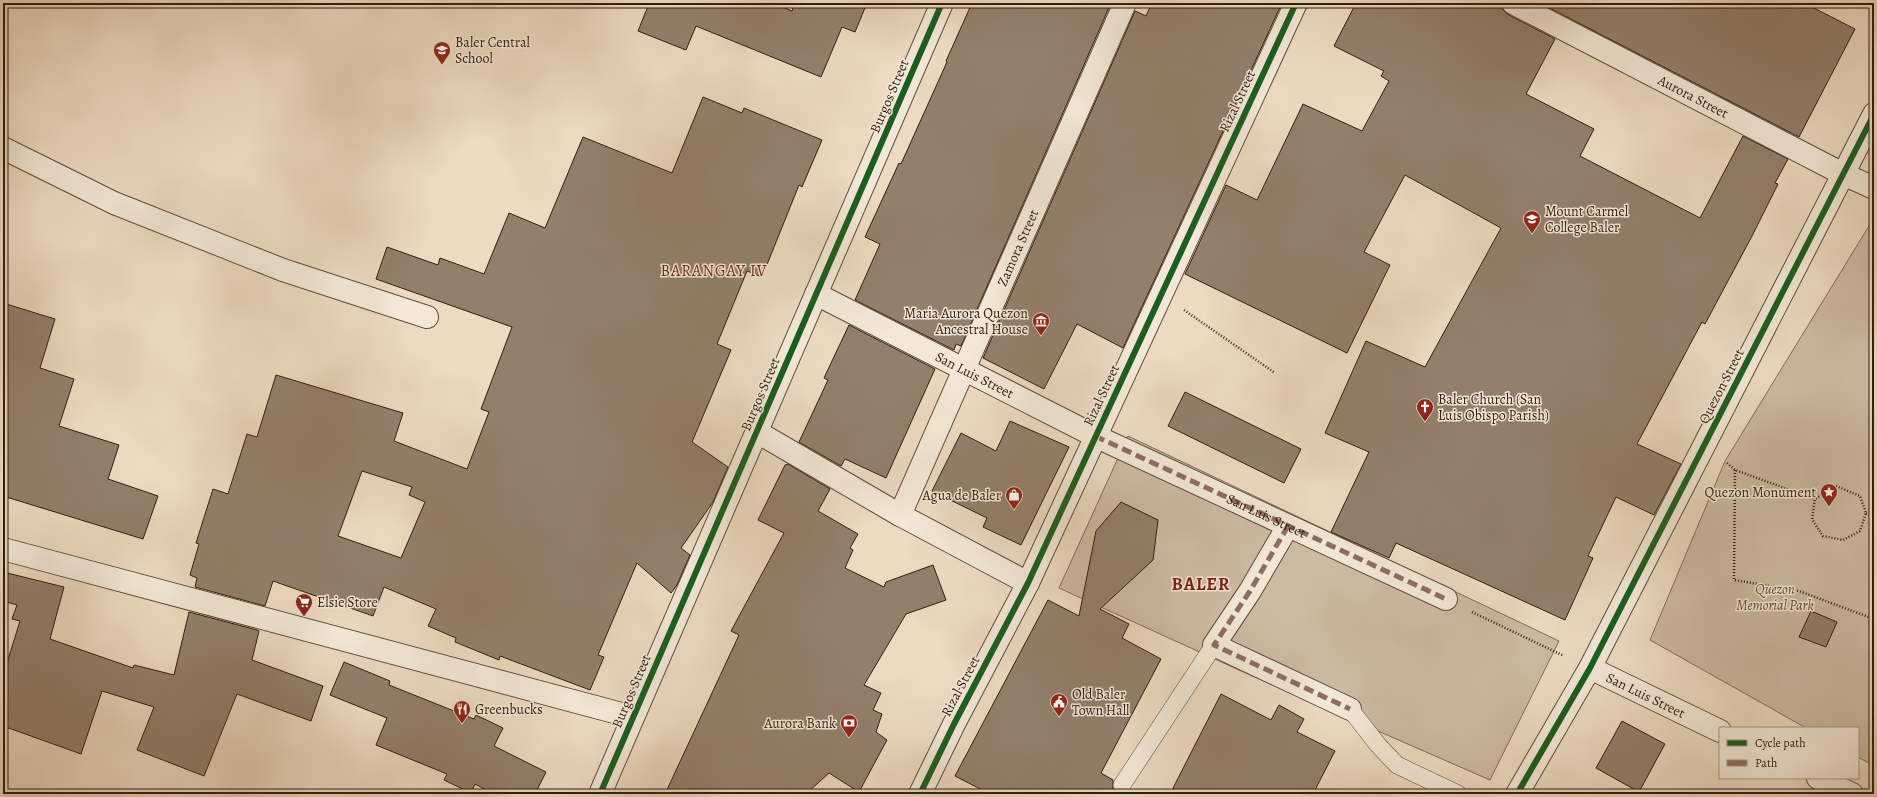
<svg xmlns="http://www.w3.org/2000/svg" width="1877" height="797" viewBox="0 0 1877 797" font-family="Alegreya,serif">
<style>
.green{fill:#ccbba3;stroke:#7e6c5a}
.building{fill:#92806c;stroke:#311d10;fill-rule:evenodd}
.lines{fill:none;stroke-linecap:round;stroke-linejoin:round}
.service-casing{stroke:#604c3c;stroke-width:18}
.pedestrian-casing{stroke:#604c3c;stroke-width:24}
.minor-casing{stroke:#604c3c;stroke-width:24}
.tertiary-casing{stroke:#604c3c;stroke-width:24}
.path{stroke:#311d10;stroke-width:2.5;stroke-dasharray:1 2;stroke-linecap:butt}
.service{stroke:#f3e8d7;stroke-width:17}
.pedestrian{stroke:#f3e8d7;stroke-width:22}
.minor{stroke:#f3e8d7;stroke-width:22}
.tertiary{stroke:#f3e8d7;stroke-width:22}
.quiet{stroke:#8d6e63;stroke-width:5;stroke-dasharray:10 5;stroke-linecap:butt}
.cycleway-casing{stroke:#f3e8d7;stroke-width:8}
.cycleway{stroke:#1b5e20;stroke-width:6}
.labels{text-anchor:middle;stroke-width:3;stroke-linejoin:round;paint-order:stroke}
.poi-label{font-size:14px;fill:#311d10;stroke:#f3e8d7;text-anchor:start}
.street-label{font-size:14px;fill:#311d10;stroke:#f3e8d7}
.park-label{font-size:14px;font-style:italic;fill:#604c3c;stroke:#f3e8d7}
.quarter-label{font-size:16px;letter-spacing:1px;fill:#7a1f14;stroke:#f3e8d7}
.district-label{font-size:18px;font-weight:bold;letter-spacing:1px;fill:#7a1f14;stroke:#f3e8d7}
</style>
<rect width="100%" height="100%" fill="#ecdbc1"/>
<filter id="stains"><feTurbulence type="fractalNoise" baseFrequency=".005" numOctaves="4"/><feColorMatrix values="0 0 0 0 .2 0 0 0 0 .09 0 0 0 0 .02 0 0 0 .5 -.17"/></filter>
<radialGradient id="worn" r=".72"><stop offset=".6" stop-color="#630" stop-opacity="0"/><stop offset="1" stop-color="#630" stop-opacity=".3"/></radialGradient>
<!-- green -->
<g class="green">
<polygon points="1872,221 1874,222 1874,766 1858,757 1858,728 1806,728 1650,640 1725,461"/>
<polygon points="1128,436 1559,641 1490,780 1250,675 1059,588"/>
</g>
<!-- building -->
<g class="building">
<polygon points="643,3 773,3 792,11 793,7 786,3 867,3 855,32 842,27 821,77 696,26 686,50 638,31 648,6"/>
<polygon points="972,3 1111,3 961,346 956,344 954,350 855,300 880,244 865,237 899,163 901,164 947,62 946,61"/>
<polygon points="1152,3 1282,3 1123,348 1077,324 1044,389 983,358 1135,11 1146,16"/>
<polygon points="1356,3 1501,3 1502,9 1507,14 1555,39 1526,94 1594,129 1580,156 1700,218 1743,136 1788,159 1775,183 1778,184 1752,236 1705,324 1702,322 1637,444 1681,464 1654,515 1616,497 1588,556 1593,558 1565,620 1396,543 1389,558 1331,532 1369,452 1325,433 1366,341 1425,367 1501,228 1405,175 1364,252 1390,265 1347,353 1185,274 1226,185 1257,200 1303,104 1362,131 1389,81 1381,76 1384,71 1334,46"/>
<polygon points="1540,3 1804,3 1855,29 1799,137"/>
<path d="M 703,97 L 742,113 L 744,108 L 822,140 L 802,187 L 799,185 L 762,277 L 747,271 L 717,344 L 731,350 L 692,442 L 728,467 L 713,502 L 681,548 L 690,555 L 677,585 L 671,593 L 637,563 L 598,655 L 604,657 L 590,690 L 500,656 L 499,660 L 455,642 L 456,638 L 428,626 L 436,609 L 384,587 L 373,616 L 273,581 L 265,606 L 195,587 L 197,578 L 190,575 L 199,544 L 196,543 L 213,489 L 228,494 L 247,434 L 257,437 L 276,375 L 403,413 L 394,441 L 467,469 L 489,412 L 481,409 L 512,327 L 376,279 L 387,247 L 438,265 L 440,258 L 484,274 L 509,213 L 545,228 L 583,137 L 672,173 ZM 362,471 L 412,487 L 409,495 L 425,502 L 401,558 L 338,536 Z"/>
<polygon points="3,303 55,319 40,368 74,379 59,426 119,445 108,479 158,496 143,539 3,496"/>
<polygon points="849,325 935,369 886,478 845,459 841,466 799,442 828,380 824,378"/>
<polygon points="1185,392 1301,449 1284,483 1168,426"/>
<polygon points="1010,421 1069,447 1021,545 983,527 987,518 932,491 961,433 996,451"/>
<polygon points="788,464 830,489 818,511 858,534 850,548 853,550 845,568 884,587 886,582 933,565 946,600 906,614 864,685 881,693 873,710 882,714 876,732 887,740 859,792 829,773 806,794 665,794 739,635 731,631 784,533 758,520 785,465"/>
<polygon points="1121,502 1158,520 1153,560 1100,609 1129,624 1122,638 1161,659 1101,773 1113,780 1113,789 1118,794 990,794 955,776 1048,600 1079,616 1096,531"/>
<polygon points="3,572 64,587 50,639 133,668 134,665 174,675 189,612 257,630 259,631 252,660 323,686 311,721 237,694 204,776 137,750 154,707 102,691 81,754 3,726 3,676 20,621 12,619 17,605 3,601"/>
<polygon points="1811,611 1837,622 1826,647 1799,637"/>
<polygon points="344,662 390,681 389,685 474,719 476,715 503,728 494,746 546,772 535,794 494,794 475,784 471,793 444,780 447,774 376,745 387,718 330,695"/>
<polygon points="1221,694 1271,720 1279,705 1304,719 1297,732 1335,751 1313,794 1170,794"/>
<polygon points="1622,721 1665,744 1639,792 1596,768"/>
</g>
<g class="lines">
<!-- service casing -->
<g class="service-casing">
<g id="service">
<polyline points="1350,709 1378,745 1397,765 1458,794"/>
<polyline points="1122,785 1214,645"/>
</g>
</g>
<!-- pedestrian casing -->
<g class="pedestrian-casing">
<g id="pedestrian">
<path id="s1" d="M 1095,436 L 1446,599"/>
<polyline points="1288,526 1250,591 1214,645 1350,709"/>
</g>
</g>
<!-- minor casing -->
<g class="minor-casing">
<g id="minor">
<path id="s2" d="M 1513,3 L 1843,174 L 1874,188"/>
<polyline points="3,148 114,203 283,270 427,317"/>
<path id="s3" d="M 816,294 L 1095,436"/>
<polyline points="757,432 900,515 1028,583"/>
<path id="s4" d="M 900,515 L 1125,3"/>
<polyline points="3,549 633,717"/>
<path id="s5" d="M 1590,668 L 1720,731"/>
<polyline points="1818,778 1852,794"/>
<polyline points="600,794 942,3"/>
<polyline points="920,794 954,724 1028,583 1296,3"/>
</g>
</g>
<!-- tertiary casing -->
<g class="tertiary-casing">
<polyline id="tertiary" points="1517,794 1590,668 1874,114"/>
</g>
<!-- path -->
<g class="path">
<polyline points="1184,310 1275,373"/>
<polyline points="1727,463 1735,470 1815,499"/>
<polyline points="1735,470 1734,580 1799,591 1874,619"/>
<polygon points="1836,486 1860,496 1866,513 1860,531 1843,540 1823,536 1812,519 1815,499"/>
<polyline points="1866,513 1874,517"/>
<polyline points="1472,612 1564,656"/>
</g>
<!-- service -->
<use href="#service" class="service"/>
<!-- pedestrian -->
<use href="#pedestrian" class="pedestrian"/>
<!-- minor -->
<use href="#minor" class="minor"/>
<!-- tertiary -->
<use href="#tertiary" class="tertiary"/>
<!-- quiet -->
<g class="quiet">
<polyline points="1095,436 1446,599"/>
<polyline points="1288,526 1250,591 1214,645 1350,709"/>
</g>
<!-- cycleway casing -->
<g class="cycleway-casing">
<g id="cycleway">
<polyline points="600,794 942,3"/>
<polyline points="920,794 954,724 1028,583 1296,3"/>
<polyline points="1517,794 1590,668 1874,114"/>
</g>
</g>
<!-- cycleway -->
<use href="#cycleway" class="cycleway"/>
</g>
<!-- icons -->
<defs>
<g id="school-pin" transform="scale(0.9)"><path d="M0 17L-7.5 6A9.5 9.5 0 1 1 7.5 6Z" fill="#8f2418" stroke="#f3e8d7"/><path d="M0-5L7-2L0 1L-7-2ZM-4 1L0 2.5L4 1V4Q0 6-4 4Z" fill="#fff"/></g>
<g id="university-pin" transform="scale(0.9)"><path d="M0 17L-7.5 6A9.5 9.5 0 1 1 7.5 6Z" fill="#8f2418" stroke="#f3e8d7"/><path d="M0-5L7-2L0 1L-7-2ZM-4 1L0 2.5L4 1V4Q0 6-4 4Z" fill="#fff"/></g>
<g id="museum-pin" transform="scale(0.9)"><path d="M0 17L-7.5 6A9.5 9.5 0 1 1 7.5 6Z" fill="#8f2418" stroke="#f3e8d7"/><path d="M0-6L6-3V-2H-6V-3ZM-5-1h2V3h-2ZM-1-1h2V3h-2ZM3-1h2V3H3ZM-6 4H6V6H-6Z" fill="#fff"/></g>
<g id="church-pin" transform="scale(0.9)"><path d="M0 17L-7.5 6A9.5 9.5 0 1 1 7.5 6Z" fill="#8f2418" stroke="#f3e8d7"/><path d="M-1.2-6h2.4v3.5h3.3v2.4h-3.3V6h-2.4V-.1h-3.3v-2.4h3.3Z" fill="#fff"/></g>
<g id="sight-pin" transform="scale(0.9)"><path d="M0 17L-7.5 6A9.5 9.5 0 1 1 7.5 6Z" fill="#8f2418" stroke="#f3e8d7"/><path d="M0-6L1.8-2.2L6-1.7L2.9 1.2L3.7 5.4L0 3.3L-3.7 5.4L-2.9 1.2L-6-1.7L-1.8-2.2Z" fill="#fff"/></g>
<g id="shop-pin" transform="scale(0.9)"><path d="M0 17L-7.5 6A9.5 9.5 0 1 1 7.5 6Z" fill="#8f2418" stroke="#f3e8d7"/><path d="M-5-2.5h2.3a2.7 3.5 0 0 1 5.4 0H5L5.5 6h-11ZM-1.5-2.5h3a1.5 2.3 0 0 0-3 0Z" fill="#fff"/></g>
<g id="supermarket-pin" transform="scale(0.9)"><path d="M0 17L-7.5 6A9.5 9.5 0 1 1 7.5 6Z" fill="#8f2418" stroke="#f3e8d7"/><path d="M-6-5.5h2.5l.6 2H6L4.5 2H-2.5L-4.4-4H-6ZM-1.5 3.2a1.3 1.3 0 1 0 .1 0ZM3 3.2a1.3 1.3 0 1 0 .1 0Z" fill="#fff"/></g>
<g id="civic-pin" transform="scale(0.9)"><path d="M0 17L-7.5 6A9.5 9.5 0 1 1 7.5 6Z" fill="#8f2418" stroke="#f3e8d7"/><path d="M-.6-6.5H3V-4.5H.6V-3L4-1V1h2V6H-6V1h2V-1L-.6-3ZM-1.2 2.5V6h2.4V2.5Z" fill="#fff"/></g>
<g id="restaurant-pin" transform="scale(0.9)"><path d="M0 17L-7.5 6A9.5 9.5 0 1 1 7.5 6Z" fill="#8f2418" stroke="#f3e8d7"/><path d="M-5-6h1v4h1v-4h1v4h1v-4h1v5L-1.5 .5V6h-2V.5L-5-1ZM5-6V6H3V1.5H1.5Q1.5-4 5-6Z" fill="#fff"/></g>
<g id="bank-pin" transform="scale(0.9)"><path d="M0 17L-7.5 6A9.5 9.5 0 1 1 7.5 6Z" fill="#8f2418" stroke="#f3e8d7"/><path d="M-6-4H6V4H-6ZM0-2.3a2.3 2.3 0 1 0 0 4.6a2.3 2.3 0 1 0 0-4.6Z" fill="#fff"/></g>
</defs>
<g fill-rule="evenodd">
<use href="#school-pin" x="442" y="50"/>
<use href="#university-pin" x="1532" y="219"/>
<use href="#museum-pin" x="1041" y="321"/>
<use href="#church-pin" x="1425" y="407"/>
<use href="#sight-pin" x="1829" y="492"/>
<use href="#shop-pin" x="1014" y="495"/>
<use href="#supermarket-pin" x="304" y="602"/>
<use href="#civic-pin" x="1059" y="702"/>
<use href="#restaurant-pin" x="462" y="709"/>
<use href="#bank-pin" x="849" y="723"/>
</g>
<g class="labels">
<!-- poi labels -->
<g class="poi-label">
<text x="455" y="47">Baler Central<tspan x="455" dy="16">School</tspan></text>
<text x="1545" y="216">Mount Carmel<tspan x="1545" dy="16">College Baler</tspan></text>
<text x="1028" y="318" text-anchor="end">Maria Aurora Quezon<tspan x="1028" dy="16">Ancestral House</tspan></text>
<text x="1438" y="404">Baler Church (San<tspan x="1438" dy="16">Luis Obispo Parish)</tspan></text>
<text x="1816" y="497" text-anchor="end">Quezon Monument</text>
<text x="1001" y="500" text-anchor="end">Agua de Baler</text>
<text x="317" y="607">Elsie Store</text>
<text x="1072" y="699">Old Baler<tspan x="1072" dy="16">Town Hall</tspan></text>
<text x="475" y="714">Greenbucks</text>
<text x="836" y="728" text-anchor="end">Aurora Bank</text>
</g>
<!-- street labels -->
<g class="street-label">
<text transform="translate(889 96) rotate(-67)" y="5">Burgos Street</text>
<text dy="5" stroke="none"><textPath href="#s2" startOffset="203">Aurora Street</textPath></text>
<text transform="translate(1237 101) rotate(-65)" y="5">Rizal Street</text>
<text dy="5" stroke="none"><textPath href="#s4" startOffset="292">Zamora Street</textPath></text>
<text dy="5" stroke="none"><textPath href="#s3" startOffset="178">San Luis Street</textPath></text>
<text transform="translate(1721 386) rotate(-63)" y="5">Quezon Street</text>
<text transform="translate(760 394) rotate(-67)" y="5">Burgos Street</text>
<text transform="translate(1101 395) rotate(-65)" y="5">Rizal Street</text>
<text dy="5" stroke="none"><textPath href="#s1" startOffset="189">San Luis Street</textPath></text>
<text transform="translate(960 686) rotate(-62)" y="5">Rizal Street</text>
<text transform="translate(631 691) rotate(-67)" y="5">Burgos Street</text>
<text dy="5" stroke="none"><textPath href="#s5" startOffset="62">San Luis Street</textPath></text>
</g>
<!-- park labels -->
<g class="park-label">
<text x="1775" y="594">Quezon<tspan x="1775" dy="16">Memorial Park</tspan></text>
</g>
<!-- quarter labels -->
<g class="quarter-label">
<text x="714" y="276">BARANGAY IV</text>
</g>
<!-- district labels -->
<g class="district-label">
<text x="1201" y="590">BALER</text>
</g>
</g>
<!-- margin -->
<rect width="1877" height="797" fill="none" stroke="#ecdbc1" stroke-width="16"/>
<rect x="4" y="4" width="1869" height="789" fill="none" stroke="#311d10" stroke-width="2"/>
<rect x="8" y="8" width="1861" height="781" fill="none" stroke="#311d10"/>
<!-- legend -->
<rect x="1719" y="727" width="140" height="52" fill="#f3e8d7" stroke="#a59787"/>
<rect x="1727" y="740" width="20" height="6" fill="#1b5e20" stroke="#a59787"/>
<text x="1755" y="747" font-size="12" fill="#311d10">Cycle path</text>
<rect x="1727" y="760" width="20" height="6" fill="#8d6e63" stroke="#a59787"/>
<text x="1755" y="767" font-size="12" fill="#311d10">Path</text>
<rect width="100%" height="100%" filter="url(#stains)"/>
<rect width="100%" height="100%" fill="url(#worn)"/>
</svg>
